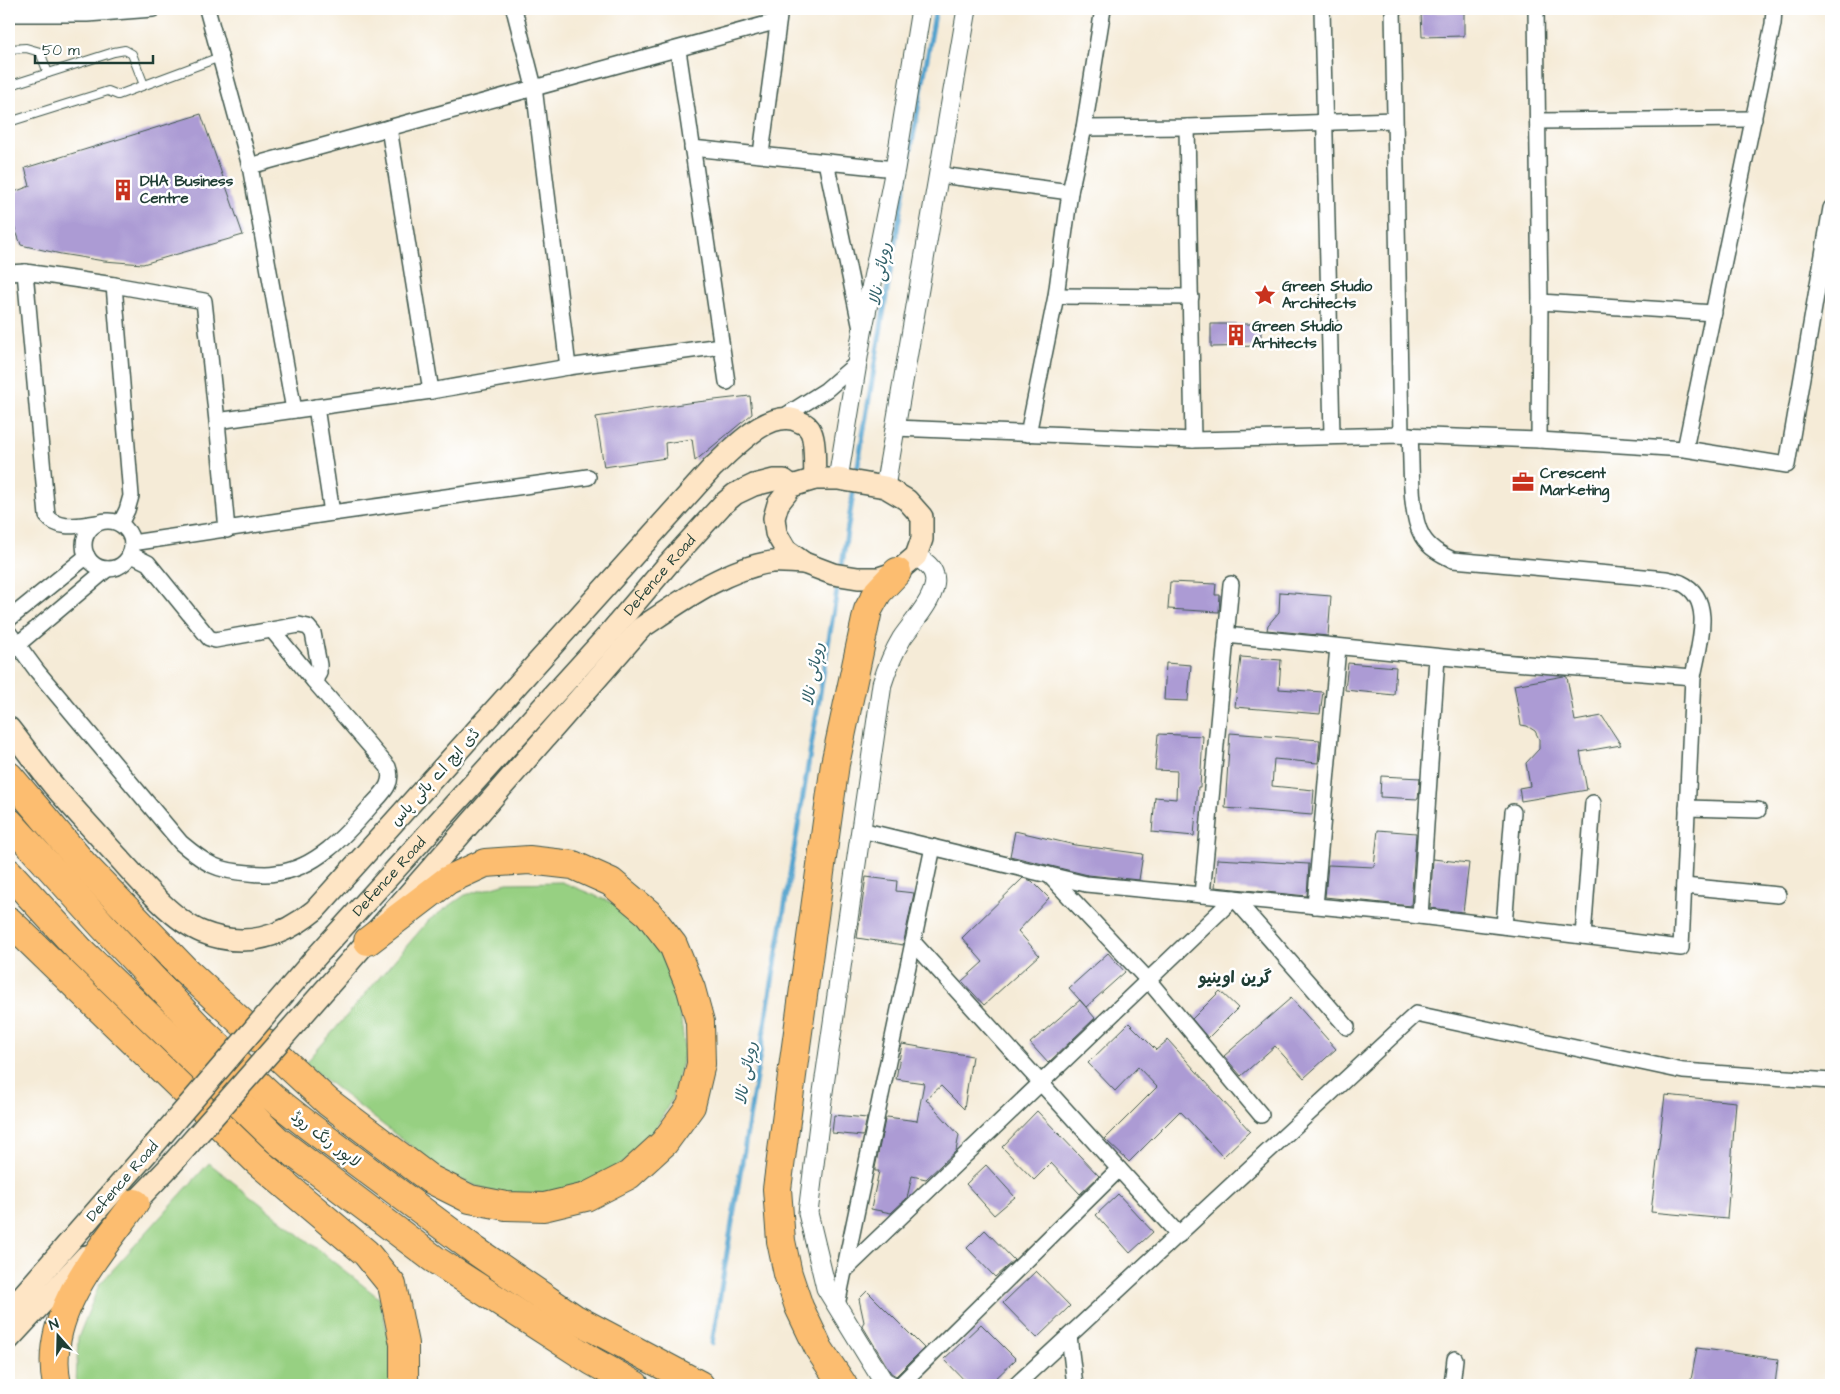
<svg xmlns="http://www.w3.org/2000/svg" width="1840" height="1394" viewBox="0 0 1840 1394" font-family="'Architects Daughter','Playpen Sans Arabic',sans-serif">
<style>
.green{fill:#97d082;stroke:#5b865b}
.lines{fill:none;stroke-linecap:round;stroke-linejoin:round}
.stream{stroke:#53a3cd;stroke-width:5}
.building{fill:#ac9bd4}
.service-casing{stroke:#3f574c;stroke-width:10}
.minor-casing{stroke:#3f574c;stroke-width:18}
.tertiary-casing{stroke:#3f574c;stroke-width:21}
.secondary-casing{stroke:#3f574c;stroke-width:24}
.motorway-casing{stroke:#3f574c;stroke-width:30}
.service{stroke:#fff;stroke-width:8}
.minor{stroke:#fff;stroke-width:15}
.tertiary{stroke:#fff;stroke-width:19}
.secondary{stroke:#fee5c5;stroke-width:21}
.motorway{stroke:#fcbd6f;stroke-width:28}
.secondary-bridge-casing{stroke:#3f574c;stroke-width:24;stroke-linecap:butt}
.secondary-bridge{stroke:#fee5c5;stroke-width:21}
.labels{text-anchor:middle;stroke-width:5;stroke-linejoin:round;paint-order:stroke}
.poi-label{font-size:15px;font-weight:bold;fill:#1f3d34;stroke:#fff;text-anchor:start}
.street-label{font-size:15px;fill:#1f3d34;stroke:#fff}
.water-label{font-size:16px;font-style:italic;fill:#31616a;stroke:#fff}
.neighbourhood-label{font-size:16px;font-weight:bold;fill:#1f3d34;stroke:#fff}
</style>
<rect width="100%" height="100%" fill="#fff"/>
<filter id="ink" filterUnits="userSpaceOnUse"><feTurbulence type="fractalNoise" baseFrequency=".02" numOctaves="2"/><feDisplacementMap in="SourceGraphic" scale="10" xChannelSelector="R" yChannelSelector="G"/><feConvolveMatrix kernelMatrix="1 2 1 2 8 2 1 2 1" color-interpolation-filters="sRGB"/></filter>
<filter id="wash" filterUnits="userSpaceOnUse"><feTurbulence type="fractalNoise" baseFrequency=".0096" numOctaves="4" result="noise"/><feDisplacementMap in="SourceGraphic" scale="20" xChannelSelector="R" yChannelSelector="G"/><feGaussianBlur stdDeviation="1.12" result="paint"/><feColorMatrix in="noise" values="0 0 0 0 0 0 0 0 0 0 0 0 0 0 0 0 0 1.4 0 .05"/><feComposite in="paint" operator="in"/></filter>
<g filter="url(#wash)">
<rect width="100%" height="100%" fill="#f5ebd7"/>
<!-- green -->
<g class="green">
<polygon points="562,882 618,905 659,948 678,996 685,1051 672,1099 651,1137 619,1167 581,1186 531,1195 488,1191 445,1173 305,1064 429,920 465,895 507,883"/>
<polygon points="209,1163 379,1298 391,1347 391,1385 76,1385 78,1338 99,1285"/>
</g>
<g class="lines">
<!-- stream -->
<g class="stream">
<polyline points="911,148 936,9"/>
<polyline points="856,477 911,147"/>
<polyline points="841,571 854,488"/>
<polyline points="712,1343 839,579"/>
</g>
</g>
<g id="blocks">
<!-- building -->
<g class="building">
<polygon points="1464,12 1464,36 1422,37 1421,13"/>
<polygon points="201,114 243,235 143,264 104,261 61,254 21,245 9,211 9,194 30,186 25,168"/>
<polygon points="1211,324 1261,324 1261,346 1211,347"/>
<polygon points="750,396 752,414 695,461 692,439 665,443 666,458 604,467 596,417 688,403"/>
<polygon points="1170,582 1216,584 1215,595 1220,595 1219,612 1168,609"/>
<polygon points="1280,592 1331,596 1328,636 1267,630 1268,625 1279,612"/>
<polygon points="1241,657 1281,660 1279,689 1323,692 1320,714 1235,707"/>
<polygon points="1166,663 1191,665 1188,701 1164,700"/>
<polygon points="1348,663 1396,667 1394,695 1345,690"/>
<polygon points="1564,676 1567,677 1575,721 1602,716 1621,745 1580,752 1587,790 1521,801 1519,788 1530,786 1526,763 1539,749 1539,739 1535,731 1527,726 1521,725 1514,685"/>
<polygon points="1230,733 1320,740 1318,763 1274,759 1272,786 1314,790 1312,815 1225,808"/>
<polygon points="1158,734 1203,736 1200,787 1198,787 1194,836 1152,832 1155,797 1176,799 1177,771 1155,770"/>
<polygon points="1381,776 1420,778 1418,799 1380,797"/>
<polygon points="1378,830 1416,833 1411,906 1325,897 1328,865 1374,867"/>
<polygon points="1015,831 1075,845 1143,854 1139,880 1088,875 1010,856"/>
<polygon points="1217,859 1309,864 1307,896 1215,887"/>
<polygon points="1433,859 1469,863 1463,912 1430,908"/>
<polygon points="866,877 897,881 896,891 914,893 903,945 857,938"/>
<polygon points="1023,878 1032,881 1049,898 1018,931 1039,955 984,1005 962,981 983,962 962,938"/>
<polygon points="1108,953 1125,972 1086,1007 1069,988"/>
<polygon points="1220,991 1238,1008 1208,1038 1192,1019"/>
<polygon points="1291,998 1336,1049 1304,1078 1275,1046 1241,1076 1224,1056"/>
<polygon points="1080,1000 1095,1018 1048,1063 1030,1043"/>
<polygon points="1129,1023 1156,1050 1168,1040 1250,1131 1223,1157 1180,1111 1129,1162 1105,1139 1157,1087 1138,1067 1115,1091 1088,1063"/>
<polygon points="902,1044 972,1056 964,1109 941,1086 926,1099 959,1135 956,1151 926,1179 912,1176 907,1198 891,1213 871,1209 879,1171 875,1171 875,1168 885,1120 887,1117 917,1121 924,1083 896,1079"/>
<polygon points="1665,1095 1736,1102 1727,1219 1651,1212"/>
<polygon points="1037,1111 1099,1176 1080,1194 1051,1163 1034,1180 1002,1147"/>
<polygon points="834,1115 867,1118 863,1136 832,1133"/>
<polygon points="986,1165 1015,1197 994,1215 966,1184"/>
<polygon points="1118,1194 1153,1232 1130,1253 1096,1215"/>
<polygon points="985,1230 1014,1260 995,1277 967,1248"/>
<polygon points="1036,1271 1070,1306 1037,1338 1003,1303"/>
<polygon points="867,1291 924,1348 896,1376 891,1373 862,1325 864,1322 859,1299"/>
<polygon points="981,1324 1016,1359 989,1385 969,1385 944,1359"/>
<polygon points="1697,1348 1778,1359 1775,1385 1690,1385"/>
</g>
</g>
</g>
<g filter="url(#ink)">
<use href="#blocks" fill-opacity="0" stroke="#3f574c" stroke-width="1"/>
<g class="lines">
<!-- service casing -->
<g class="service-casing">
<g id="service">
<polyline points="9,49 26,48 40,52 48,73"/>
<polyline points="9,77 11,85 114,52 125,50 132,54 144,85"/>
<polyline points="9,122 108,91 118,95 220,57"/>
</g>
</g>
<!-- minor casing -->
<g class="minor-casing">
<g id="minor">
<polyline points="207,9 250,166 294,410"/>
<polyline points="514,9 534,87 568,367"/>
<polyline points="1322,9 1332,435"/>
<polyline points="1393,9 1401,435"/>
<polyline points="1536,9 1540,302 1539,440"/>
<polyline points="9,14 87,14 153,9"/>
<polyline points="678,50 727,382"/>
<polyline points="1538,121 1754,119"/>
<polyline points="1187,127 1193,440"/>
<polyline points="389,128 431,391"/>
<polyline points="1084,128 1187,127 1394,120"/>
<polyline points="692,148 895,169"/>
<polyline points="761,154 780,9"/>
<polyline points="826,162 861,329"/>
<polyline points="250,166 778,21"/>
<polyline points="940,175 1070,192"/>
<path d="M 25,272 L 47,516 C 59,531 79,525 97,523"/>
<polyline points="9,273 25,272 114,285 204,301 217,421 431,391 568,367 721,346"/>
<polyline points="114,285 131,496 127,510 120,524"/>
<polyline points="1056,296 1191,297"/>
<polyline points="1540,302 1714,313"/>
<polyline points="316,407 332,513 588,477"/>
<polyline points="783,417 826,390 856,364"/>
<polyline points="217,421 227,530"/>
<polyline points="895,428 1193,440 1401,435 1539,440 1685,449 1787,465 1831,208"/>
<polyline points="1028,434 1056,296 1070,192 1084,128 1103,9"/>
<path d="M 1410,435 C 1412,462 1409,513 1422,536 C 1429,548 1440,554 1453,560 L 1666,579 C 1670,580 1677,581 1681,583 C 1716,599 1698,648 1693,677"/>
<polyline points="1685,449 1773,24 1774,9"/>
<circle cx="108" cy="545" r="24"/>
<polyline points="132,543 332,513"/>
<polyline points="9,619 87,556"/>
<polyline points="272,630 314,681"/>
<path d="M 9,633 L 37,671 L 181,843 C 206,864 217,871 249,873 C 258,874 268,875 276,873 C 315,869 345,836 369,808 C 380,795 395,785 388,767 L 314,681 L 319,673 L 319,665 L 313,633 L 308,627 L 299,625 L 215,640 L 209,638 L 148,563 L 130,554"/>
<polyline points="17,645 107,569"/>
<polyline points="1687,808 1758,810"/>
<polyline points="861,830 1086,884 1411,915 1681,948 1693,677 1463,659 1226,635"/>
<polyline points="1049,875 1148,980 1261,1115"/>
<polyline points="1684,886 1778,895"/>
<polyline points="1202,895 1231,584"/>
<polyline points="1315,906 1338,647"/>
<polyline points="1420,916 1437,657"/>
<polyline points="1504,926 1513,812"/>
<polyline points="1583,936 1593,803"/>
<polyline points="913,942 1179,1235"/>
<polyline points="843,1272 1234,898 1347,1027"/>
<polyline points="837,1305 933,847"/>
<polyline points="1069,1336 1075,1385"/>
<polyline points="900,1385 1119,1169"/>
<polyline points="1016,1385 1416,1014 1683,1071 1831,1081"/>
<polyline points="1452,1385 1455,1359"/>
</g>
</g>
<!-- tertiary casing -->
<g class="tertiary-casing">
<g id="tertiary">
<polyline points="838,479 862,333 895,169 921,9"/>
<polyline points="885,487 967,9"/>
<path d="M 890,1385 L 883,1381 L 826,1288 L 808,1213 L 823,1092 L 882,684 C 887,668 893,653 902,638 C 912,623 940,594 934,575 C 932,566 923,561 916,556"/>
</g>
</g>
<!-- secondary casing -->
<g class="secondary-casing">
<g id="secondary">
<polygon points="815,479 838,479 885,487 907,500 922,517 922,539 916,556 897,572 879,578 858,578 833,574 804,563 786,550 776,533 774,518 778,504 792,486"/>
<path d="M 9,728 C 24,747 38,767 53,785 C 74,809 96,833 117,856 C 139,880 172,920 202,932 C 244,949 281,938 315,910 L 713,467 C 733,449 771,406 800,422 C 806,424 809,427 811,432 C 816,443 814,466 815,479"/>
<path id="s1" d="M 315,958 L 607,636 L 669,563 L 722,505 L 735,494 L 754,485 L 774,480 L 784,480 L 792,486"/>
<path d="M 337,976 L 641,628 C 680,602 724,569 772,562 C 782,561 794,563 804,563"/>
<polyline points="125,1213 170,1166"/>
<polyline points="9,1311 154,1145"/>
<polyline points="9,1339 86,1256"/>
</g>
</g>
<!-- motorway casing -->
<g class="motorway-casing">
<g id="motorway">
<polyline points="9,776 84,865 185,970 328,1102 430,1179 470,1199 506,1206 544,1207 586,1197 629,1175 664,1143 691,1106 701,1064 700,1022 691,989 673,945 648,913 611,882 573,865 529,860 485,863 448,880 368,941"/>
<polyline points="9,822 103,926 203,1032 272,1097 310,1127 476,1251 574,1318 700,1385"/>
<polyline points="9,873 79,949 278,1141 434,1259 592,1361 635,1385"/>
<polyline points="9,921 258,1162 366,1253 392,1285 404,1344 404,1385"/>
<path d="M 57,1385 C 42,1316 97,1255 135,1203"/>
<polyline points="843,1385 819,1349 799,1307 788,1274 781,1241 777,1189 793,1068 835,764 868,610 878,592 897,572"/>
</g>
</g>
<!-- service -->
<use href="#service" class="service"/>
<!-- minor -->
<use href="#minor" class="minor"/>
<!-- tertiary -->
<use href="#tertiary" class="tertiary"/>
<!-- secondary -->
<use href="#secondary" class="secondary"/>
<!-- motorway -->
<use href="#motorway" class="motorway"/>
<!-- secondary-bridge casing -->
<g class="secondary-bridge-casing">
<g id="secondary-bridge">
<polyline points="154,1145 315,958"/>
<polyline points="170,1166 337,976"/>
</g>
</g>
<!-- secondary-bridge -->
<use href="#secondary-bridge" class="secondary-bridge"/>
</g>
</g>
<!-- icons -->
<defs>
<g id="building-bare" transform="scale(1.725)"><path d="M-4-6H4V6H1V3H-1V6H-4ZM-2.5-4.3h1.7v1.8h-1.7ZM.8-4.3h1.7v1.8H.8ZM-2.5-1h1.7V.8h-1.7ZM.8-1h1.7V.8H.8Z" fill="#c8321e" stroke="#fff" stroke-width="2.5" paint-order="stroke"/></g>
<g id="sight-bare" transform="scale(1.725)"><path d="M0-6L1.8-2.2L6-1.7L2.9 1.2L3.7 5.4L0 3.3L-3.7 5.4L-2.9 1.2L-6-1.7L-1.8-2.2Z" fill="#c8321e" stroke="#fff" stroke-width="2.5" paint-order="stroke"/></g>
<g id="office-bare" transform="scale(1.725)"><path d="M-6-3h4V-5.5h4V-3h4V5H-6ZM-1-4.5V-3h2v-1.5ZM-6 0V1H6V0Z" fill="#c8321e" stroke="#fff" stroke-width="2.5" paint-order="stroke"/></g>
</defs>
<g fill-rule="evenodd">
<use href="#building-bare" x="123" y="190"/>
<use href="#sight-bare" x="1265" y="295"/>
<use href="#building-bare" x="1236" y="335"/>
<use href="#office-bare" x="1523" y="482"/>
</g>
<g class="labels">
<!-- poi labels -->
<g class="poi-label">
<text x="140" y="186">DHA Business<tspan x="140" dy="17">Centre</tspan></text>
<text x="1282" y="291">Green Studio<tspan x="1282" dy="17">Architects</tspan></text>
<text x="1252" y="331">Green Studio<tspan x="1252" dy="17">Arhitects</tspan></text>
<text x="1540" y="478">Crescent<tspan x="1540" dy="17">Marketing</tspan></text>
</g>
<!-- street labels -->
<g class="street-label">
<text dy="5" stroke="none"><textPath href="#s1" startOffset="515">Defence Road</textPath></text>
<text transform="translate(435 777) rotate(-48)" y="5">ڈی ایچ اے بائی پاس</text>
<text dy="5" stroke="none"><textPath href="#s1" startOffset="110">Defence Road</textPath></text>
<text transform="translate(326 1139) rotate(37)" y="5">لاہور رنگ روڈ</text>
<text transform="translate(122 1181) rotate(-49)" y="5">Defence Road</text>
</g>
<!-- water labels -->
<g class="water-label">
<text transform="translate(879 274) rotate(-80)" y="6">روہائی نالا</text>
<text transform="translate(812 674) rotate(-80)" y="6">روہائی نالا</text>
<text transform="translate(745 1073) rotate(-80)" y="6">روہائی نالا</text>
</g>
<!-- neighbourhood labels -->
<g class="neighbourhood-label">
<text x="1235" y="983">گرین اوینیو</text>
</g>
</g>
<!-- margin -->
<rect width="1840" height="1394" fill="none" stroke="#fff" stroke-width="30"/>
<!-- north arrow -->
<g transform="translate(58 1336) rotate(340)" stroke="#ffffff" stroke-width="4" paint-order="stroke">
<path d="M0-4L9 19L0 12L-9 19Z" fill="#1f3d34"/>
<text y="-8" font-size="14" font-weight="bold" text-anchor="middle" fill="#1f3d34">N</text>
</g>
<!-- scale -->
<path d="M35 55v8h118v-8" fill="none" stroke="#1f3d34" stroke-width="2.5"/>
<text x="42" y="55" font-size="15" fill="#1f3d34" stroke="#ffffff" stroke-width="4" paint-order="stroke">50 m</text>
</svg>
